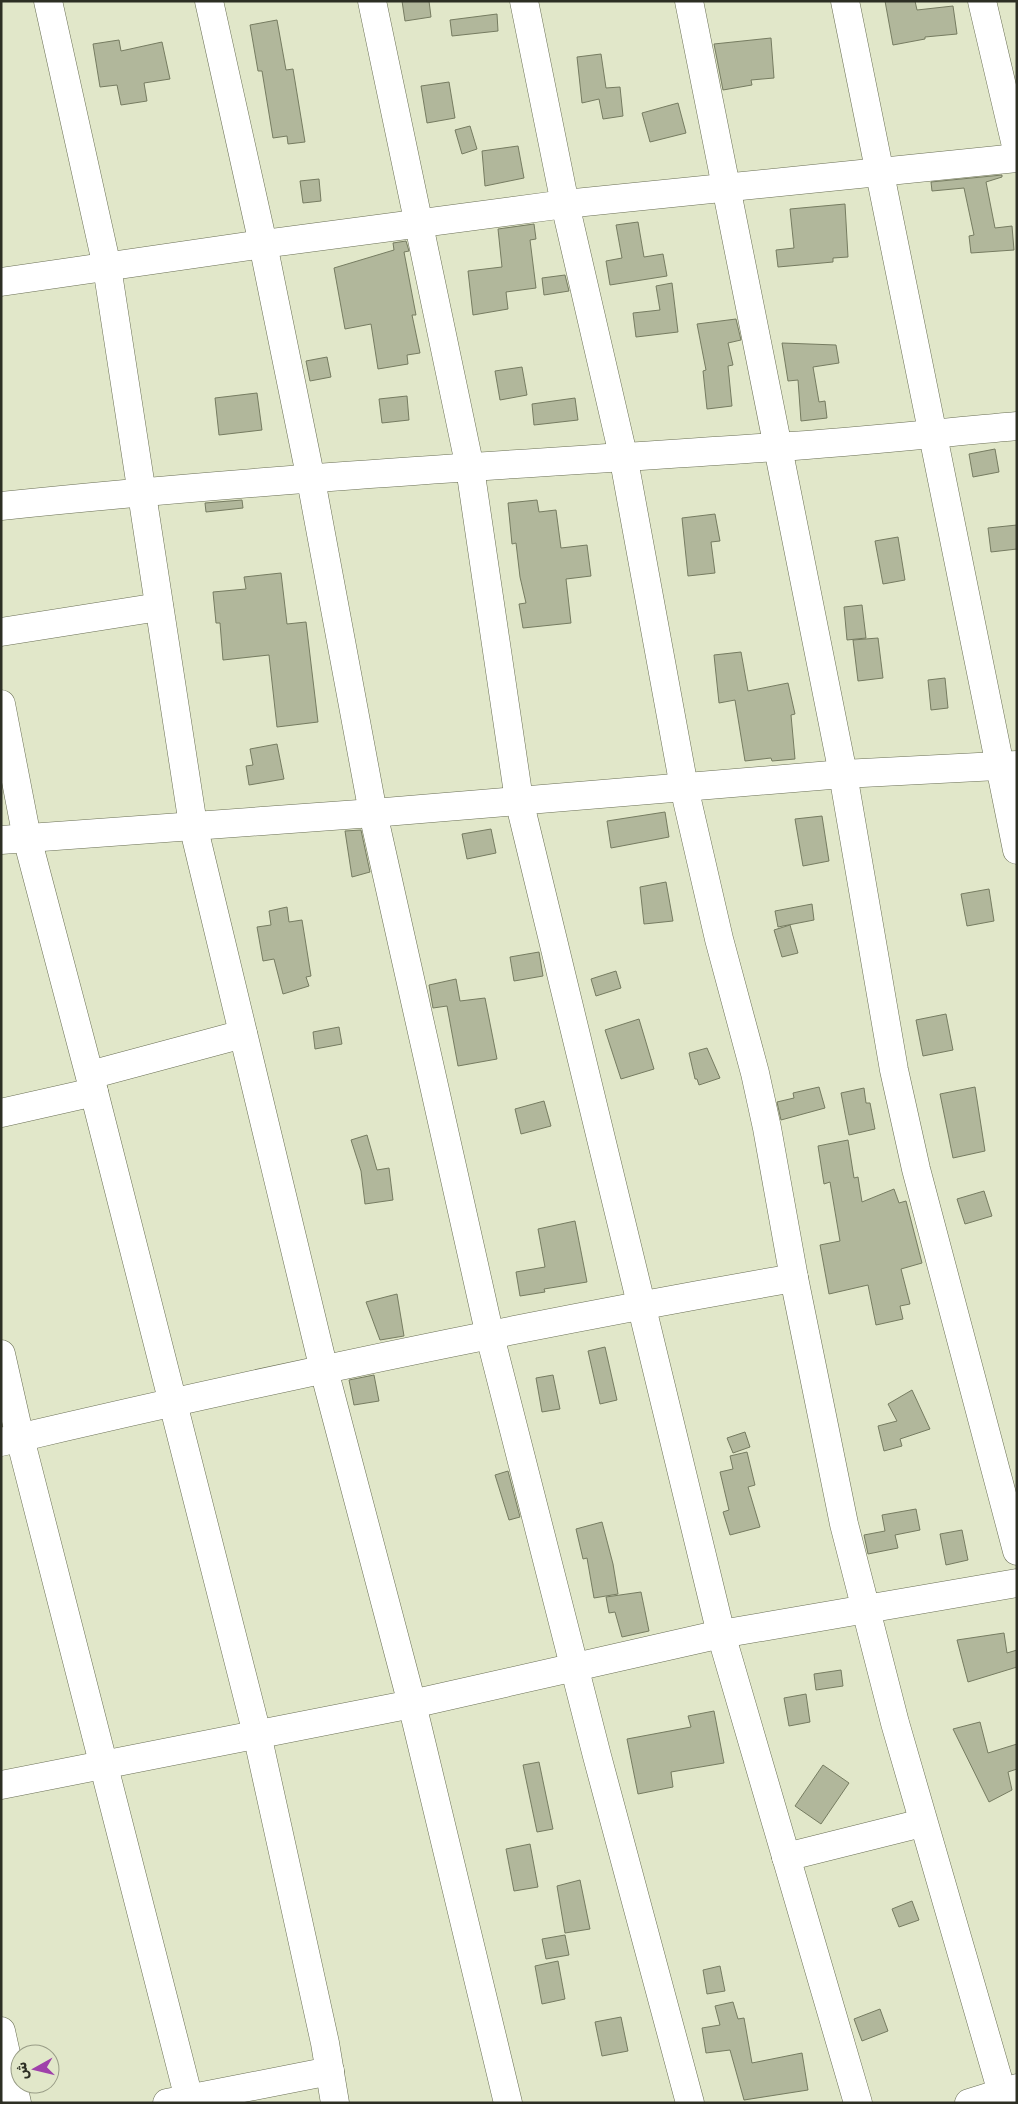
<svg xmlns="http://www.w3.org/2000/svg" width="1018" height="2104" viewBox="0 0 1018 2104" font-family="Rubik,'Noto Sans Arabic',sans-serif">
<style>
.building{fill:#b1b79b;stroke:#767c61}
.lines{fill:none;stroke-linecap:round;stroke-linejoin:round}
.minor-casing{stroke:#6a6f55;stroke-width:29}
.minor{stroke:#fff;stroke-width:28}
</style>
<rect width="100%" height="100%" fill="#e1e7c9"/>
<!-- building -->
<g class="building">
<polygon points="402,1 429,1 431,17 405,21"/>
<polygon points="885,1 915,1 917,10 953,6 957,34 925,37 925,39 893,45"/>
<polygon points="497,14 498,31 452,36 450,20"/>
<polygon points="277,20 286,70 293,69 305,142 288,144 287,136 273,138 262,71 258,71 250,25"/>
<polygon points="771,38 774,78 751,80 752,85 723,90 714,44"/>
<polygon points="119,40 121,51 162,42 170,79 144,83 147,101 121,105 117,85 100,87 93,44"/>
<polygon points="601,54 606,88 620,87 623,116 603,119 599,99 582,103 577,57"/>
<polygon points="449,82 455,118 427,123 421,86"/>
<polygon points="678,103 686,133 650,142 642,113"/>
<polygon points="470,126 477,149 462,154 455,130"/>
<polygon points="518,146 524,178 485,186 482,151"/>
<polygon points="1002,175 1002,177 986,182 995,228 1012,226 1014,250 971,253 969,236 974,235 964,188 932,191 931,182"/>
<polygon points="319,179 321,201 303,203 300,181"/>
<polygon points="845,204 848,257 833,258 833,262 778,267 776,250 794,248 790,209"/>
<polygon points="638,222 644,257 663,254 667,276 610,285 606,261 622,258 616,225"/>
<polygon points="534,224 536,239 530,240 536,288 506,292 508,309 473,315 468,271 502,267 498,229"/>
<polygon points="406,241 409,251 404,252 416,315 412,315 420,353 407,355 408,364 378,369 371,324 345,329 334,268 394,250 393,243"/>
<polygon points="565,275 569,291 544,295 542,278"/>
<polygon points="672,283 678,332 636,337 633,313 660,310 656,286"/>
<polygon points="736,319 741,340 728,343 733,365 728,366 732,406 707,409 703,371 706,370 697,324"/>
<polygon points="782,343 836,345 839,363 813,367 819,402 825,401 827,418 801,421 798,380 788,381"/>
<polygon points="327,357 331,377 310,381 306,361"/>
<polygon points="522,367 527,395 500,400 495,371"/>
<polygon points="257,393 262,430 219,435 215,398"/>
<polygon points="407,396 409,420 382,423 379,399"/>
<polygon points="575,398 578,420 534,425 532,404"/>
<polygon points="995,449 999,472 973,477 969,454"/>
<polygon points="242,500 243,508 206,512 205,503"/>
<polygon points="537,500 539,512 556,510 561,548 587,545 591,576 566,579 571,623 523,628 519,604 526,603 520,577 516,543 512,544 508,503"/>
<polygon points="715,514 720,541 711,542 715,573 688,576 682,518"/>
<polygon points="1017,525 1017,549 991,552 988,528"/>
<polygon points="898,537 905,580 883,584 875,541"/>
<polygon points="281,573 287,624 306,622 318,722 277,727 269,655 223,660 220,623 216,623 213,592 246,589 244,577"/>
<polygon points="862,605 866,638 847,640 844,607"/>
<polygon points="878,638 883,678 858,681 853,640"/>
<polygon points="741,652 748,691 788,683 795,714 791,715 795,759 772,761 771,758 745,761 735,700 719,703 714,655"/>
<polygon points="945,678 948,708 931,710 928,680"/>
<polygon points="277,744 284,779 249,785 246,766 253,765 250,749"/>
<polygon points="665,812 669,837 611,848 607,821"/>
<polygon points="822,816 829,861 803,866 795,819"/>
<polygon points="491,829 496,853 467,859 462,834"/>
<polygon points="361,830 370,872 352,877 345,831"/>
<polygon points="666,882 673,921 644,924 640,887"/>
<polygon points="989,889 994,921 967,926 961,894"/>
<polygon points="812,904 814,920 778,927 775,911"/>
<polygon points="287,907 289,922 302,920 311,976 306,977 309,986 283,994 274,959 263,961 257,927 271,925 269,911"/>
<polygon points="790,925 798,953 782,957 774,930"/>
<polygon points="539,952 543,976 514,981 510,957"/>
<polygon points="616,971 621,988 596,996 591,979"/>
<polygon points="456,979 460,1001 485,998 497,1059 458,1066 447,1006 433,1008 429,985"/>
<polygon points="946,1014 953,1050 923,1056 916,1020"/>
<polygon points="639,1019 654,1069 621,1079 605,1030"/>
<polygon points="339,1027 342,1044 315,1049 313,1032"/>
<polygon points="707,1048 720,1078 699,1085 697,1079 695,1079 689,1053"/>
<polygon points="819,1087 825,1108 781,1120 777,1102 794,1098 793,1093"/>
<polygon points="975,1087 985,1151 953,1158 940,1094"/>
<polygon points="864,1088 866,1103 870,1103 875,1129 849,1135 841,1093"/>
<polygon points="544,1101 551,1126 521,1134 515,1109"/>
<polygon points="367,1135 377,1170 389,1168 393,1200 365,1204 361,1171 351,1140"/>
<polygon points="848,1140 854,1178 858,1177 862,1202 894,1189 899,1203 906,1201 922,1263 901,1269 910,1304 900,1306 903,1319 876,1325 868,1285 829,1294 820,1245 840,1241 830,1182 824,1184 818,1146"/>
<polygon points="984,1191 992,1216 965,1224 957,1199"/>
<polygon points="575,1221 587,1282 544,1289 545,1292 520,1296 516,1272 545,1267 538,1229"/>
<polygon points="397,1294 404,1336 380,1340 366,1302"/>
<polygon points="605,1347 617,1400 600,1404 588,1351"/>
<polygon points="374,1375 379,1401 354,1405 349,1380"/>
<polygon points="553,1375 560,1409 542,1412 536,1378"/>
<polygon points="912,1390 930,1429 900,1439 902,1446 884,1451 878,1426 897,1421 888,1404"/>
<polygon points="745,1432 750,1447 733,1453 727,1438"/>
<polygon points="747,1452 755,1485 748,1487 760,1527 730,1535 723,1512 729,1510 720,1472 733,1469 730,1456"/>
<polygon points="508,1471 520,1517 509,1520 495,1475"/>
<polygon points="916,1509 920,1530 895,1535 898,1548 868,1554 864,1535 885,1531 882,1515"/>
<polygon points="602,1522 613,1564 618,1594 594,1598 587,1558 583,1559 576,1529"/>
<polygon points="962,1530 968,1560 946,1565 940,1534"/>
<polygon points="641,1592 649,1631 622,1637 615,1612 609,1613 606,1597"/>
<polygon points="1004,1633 1007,1653 1017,1650 1017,1667 968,1682 957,1640"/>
<polygon points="841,1670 843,1686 816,1690 814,1674"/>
<polygon points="806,1694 810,1722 789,1726 784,1698"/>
<polygon points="714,1711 724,1763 671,1772 673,1787 638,1794 627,1739 691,1727 688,1716"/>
<polygon points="980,1722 988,1753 1017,1744 1017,1769 1008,1772 1012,1790 989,1802 953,1729"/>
<polygon points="539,1762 553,1829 537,1832 523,1765"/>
<polygon points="823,1765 849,1783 821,1824 795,1806"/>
<polygon points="530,1844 538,1887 514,1891 506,1849"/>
<polygon points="580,1880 590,1929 565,1933 557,1886"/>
<polygon points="912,1901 919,1920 899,1927 892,1909"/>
<polygon points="565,1935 569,1955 546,1959 542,1939"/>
<polygon points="558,1961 565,1999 542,2004 535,1966"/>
<polygon points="720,1966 725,1991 707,1994 703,1970"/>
<polygon points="733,2002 738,2019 744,2018 752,2063 802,2053 808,2090 744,2100 730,2050 706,2053 702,2028 720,2025 715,2006"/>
<polygon points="880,2009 888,2031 862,2041 854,2019"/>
<polygon points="621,2017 628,2051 602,2056 595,2022"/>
</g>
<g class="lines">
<!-- minor casing -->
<g class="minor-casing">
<g id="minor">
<polyline points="48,1 107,267 193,825 324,1370 412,1704 508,2103"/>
<polyline points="209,1 263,244 311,480 373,813 490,1336 597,1756 690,2103"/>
<polyline points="372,1 470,468 519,800 721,1634 858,2103"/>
<polyline points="524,1 565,204 623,455 684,787 719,939 755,1073 767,1128 794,1278 844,1524 895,1723 1005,2103"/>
<polyline points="689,1 843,774 894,1070 916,1169 1017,1551"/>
<polyline points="845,1 1017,850"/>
<polyline points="982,1 1017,150"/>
<polyline points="1,282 263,244 565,204 1017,158"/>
<path d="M 1,506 C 259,479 518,464 777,447 C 857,442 937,433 1017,426"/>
<polyline points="1,632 159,607"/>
<polyline points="1,704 27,838 94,1092 257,1734 325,2043 335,2103"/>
<polyline points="1,840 373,813 843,774 1017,765"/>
<polyline points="90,1075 243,1034"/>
<polyline points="1,1113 94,1092"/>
<polyline points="1,1354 20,1438 189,2099"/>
<path d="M 1,1442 C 264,1380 528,1324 794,1278"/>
<polyline points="1,1785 412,1704 721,1634 1017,1583"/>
<polyline points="786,1857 922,1823"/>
<polyline points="1,2031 17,2103"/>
<polyline points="167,2103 330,2071"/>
<polyline points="969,2103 1017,2088"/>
</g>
</g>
<!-- minor -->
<use href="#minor" class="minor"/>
</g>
<!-- border -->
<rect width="1018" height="2104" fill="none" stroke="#2d2f24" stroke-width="5"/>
<!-- north arrow -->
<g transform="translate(35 2069) rotate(262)"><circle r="24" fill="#e1e7c9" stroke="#999d87"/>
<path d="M0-4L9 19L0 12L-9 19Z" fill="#9f41aa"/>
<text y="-8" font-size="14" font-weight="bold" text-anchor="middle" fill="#2d2f24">ش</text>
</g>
</svg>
